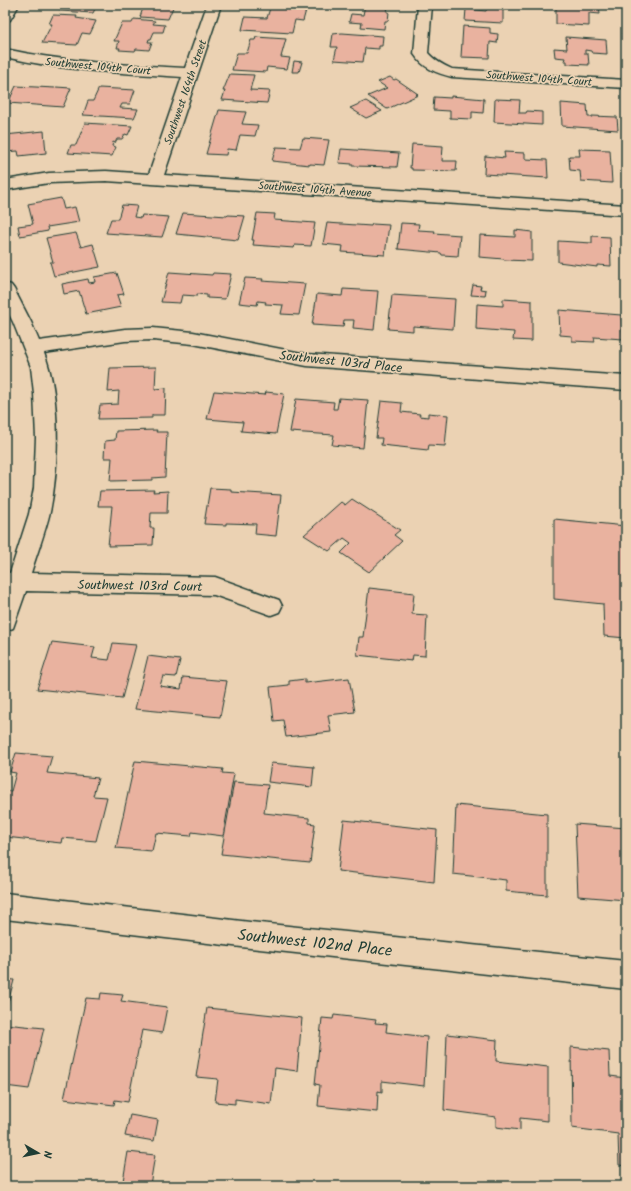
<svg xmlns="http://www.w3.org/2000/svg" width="631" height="1191" viewBox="0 0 631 1191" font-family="Kalam,sans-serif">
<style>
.building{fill:#e9b29f;stroke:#1f3d34}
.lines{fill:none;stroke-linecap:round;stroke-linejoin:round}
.minor-casing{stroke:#1f3d34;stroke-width:3}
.minor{fill:#ebd2b3;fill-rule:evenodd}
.labels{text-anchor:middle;stroke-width:3.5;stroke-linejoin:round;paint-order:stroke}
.far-street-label{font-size:11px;fill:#1f3d34;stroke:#ebd2b3}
.street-label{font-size:13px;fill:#1f3d34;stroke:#ebd2b3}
.near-street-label{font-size:16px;fill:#1f3d34;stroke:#ebd2b3}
</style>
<rect width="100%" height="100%" fill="#ebd2b3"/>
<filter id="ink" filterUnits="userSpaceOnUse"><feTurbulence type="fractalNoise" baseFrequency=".025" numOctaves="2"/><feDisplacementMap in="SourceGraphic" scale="8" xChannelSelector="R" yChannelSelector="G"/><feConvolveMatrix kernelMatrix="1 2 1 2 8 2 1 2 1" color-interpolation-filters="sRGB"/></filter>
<g filter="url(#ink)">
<!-- building -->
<g class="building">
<polygon points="63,5 97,5 93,13 60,11"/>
<polygon points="144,5 174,5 168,19 140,17"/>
<polygon points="365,5 388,6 387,12 389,12 388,21 385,21 384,29 361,27 362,23 349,22 351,14 363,15"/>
<polygon points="483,5 503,5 503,23 465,21 466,9 486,11 487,7 482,7"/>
<polygon points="565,5 599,5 600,14 589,13 589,26 556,24 556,6 565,7"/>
<polygon points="280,7 306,10 303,21 295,20 292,33 242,30 245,17 267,18 270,8"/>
<polygon points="53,15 77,16 76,18 96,21 90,34 82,33 77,45 42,43 52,24 49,24"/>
<polygon points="134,19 155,21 153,24 165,25 163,32 154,32 151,39 149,39 148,42 152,42 149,50 136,49 135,51 119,50 120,48 117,48 119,41 114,41 122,23 132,23"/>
<polygon points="463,26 490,28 490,33 498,34 497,43 490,42 489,58 461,57"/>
<polygon points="342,33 383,36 382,46 379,46 379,49 365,48 363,62 334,60 337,47 331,47 333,34"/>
<polygon points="256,37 286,39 281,57 290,58 287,69 267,67 266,72 232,70 237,53 247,53 251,40 255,40"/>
<polygon points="566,37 606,40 607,54 592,53 591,51 585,50 585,54 588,54 589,65 567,64 567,61 564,61 565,58 555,57 554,48 567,49"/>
<polygon points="294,61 302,62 299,72 292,72"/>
<polygon points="230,74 254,75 250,90 270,91 267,103 222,100 225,91 223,91"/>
<polygon points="390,77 394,80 396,79 418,94 416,94 418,95 387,109 368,96 387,88 378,82"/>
<polygon points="16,86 55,88 56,87 71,88 63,107 8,103"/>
<polygon points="99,88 135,90 130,104 122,104 120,108 138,109 134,118 83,115 88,101 93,101"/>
<polygon points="451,96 484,99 483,113 472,112 472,119 450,118 450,111 433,110 434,97 451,98"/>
<polygon points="495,99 520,100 519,113 526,113 527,111 542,112 542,125 494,122"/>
<polygon points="366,101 382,111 366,118 350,108"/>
<polygon points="561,103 587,105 588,117 592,117 592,116 617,117 618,130 562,126"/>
<polygon points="219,110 246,112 242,124 258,125 255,136 240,135 236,150 227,149 226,155 206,154"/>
<polygon points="85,123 132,126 128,135 125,134 122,139 117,139 115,143 113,142 112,146 116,147 112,156 68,153 71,145 76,145"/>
<polygon points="44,131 46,153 19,156 18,151 5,152 5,135"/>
<polygon points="303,138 329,140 324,165 310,164 310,165 272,161 276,147 300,148"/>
<polygon points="412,144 443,146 442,161 457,161 456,171 412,170 412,168 410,168"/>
<polygon points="341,149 399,153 397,167 352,166 352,164 339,163"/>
<polygon points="579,149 610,150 612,183 581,181 580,171 570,170 569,156 580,156"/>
<polygon points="504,152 525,153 525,159 547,160 548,178 484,174 485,156 505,158"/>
<polygon points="61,198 64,209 75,207 79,222 47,227 48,231 20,236 18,226 33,224 28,204"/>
<polygon points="122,205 137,206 134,217 141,218 142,215 169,217 162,237 106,233 111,219 118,219"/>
<polygon points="183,213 227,216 228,215 245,216 238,240 176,234"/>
<polygon points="257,213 275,214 274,220 315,223 311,246 295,245 294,248 253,245 254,240 252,240"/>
<polygon points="327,223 371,226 372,224 389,225 385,255 342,252 343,246 323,244"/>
<polygon points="401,223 419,224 418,230 435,231 434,233 460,235 458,256 442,255 441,253 398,249"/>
<polygon points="515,230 532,232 532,261 504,260 504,259 479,257 480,235 515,237"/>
<polygon points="76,233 81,247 93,244 100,267 54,276 50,262 53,262 46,238"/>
<polygon points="592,236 610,237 611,266 597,265 597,267 558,262 558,241 592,243"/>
<polygon points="169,272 212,275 213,273 231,274 225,299 207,298 207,295 197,294 197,296 182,295 180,303 161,302"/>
<polygon points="117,273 124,294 117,295 121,307 86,314 79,291 64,294 62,284 88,279 89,283 95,282 94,277"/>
<polygon points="245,278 263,279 262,281 305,284 299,315 281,314 283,305 265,304 266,302 258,301 257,305 239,303"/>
<polygon points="473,285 481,286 480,289 486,290 485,296 471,295"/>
<polygon points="343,289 378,291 374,330 353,328 354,320 344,320 343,327 312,325 317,294 342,296"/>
<polygon points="392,295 455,299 453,329 413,326 413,331 388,329"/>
<polygon points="503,299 532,301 532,341 513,340 514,332 476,329 477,304 503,306"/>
<polygon points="559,310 621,315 623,339 594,337 595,342 572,341 572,336 560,335"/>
<polygon points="156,367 155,389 166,388 165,415 152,415 152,418 98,419 100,405 118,404 119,391 108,392 110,368"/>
<polygon points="214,391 265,395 266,392 284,394 276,434 241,431 243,422 207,419"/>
<polygon points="339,398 368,400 363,448 332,445 334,435 290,432 296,399 334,402 333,409 337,409"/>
<polygon points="381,401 402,403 401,412 420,414 419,416 428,417 428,413 448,415 445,446 429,445 428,450 381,445 382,438 376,438"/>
<polygon points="157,430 156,432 167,432 165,477 152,478 152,480 110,481 112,458 104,458 105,441 115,440 116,431"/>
<polygon points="210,488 231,489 231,492 281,495 276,536 255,534 256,524 226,523 226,525 204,524"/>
<polygon points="154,490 153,492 168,491 167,513 151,513 150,528 154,528 153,545 108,546 112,506 98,506 100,491"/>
<polygon points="352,499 400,530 394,535 402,541 369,572 341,553 351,543 344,538 329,551 304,535 341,502 345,505"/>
<polygon points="554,519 626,526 626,638 604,636 603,604 554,599"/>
<polygon points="369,588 414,593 412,614 427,615 425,656 413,655 412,661 357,655 359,637 363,637"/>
<polygon points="52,642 95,647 92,658 109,660 113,643 136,645 122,698 37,689"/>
<polygon points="148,656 180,660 176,677 163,676 160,686 181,689 183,677 227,681 220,717 135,709"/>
<polygon points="349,678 355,712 328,715 331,732 286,737 283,720 274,721 270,687 289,685 289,681 305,679 305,683"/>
<polygon points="16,753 52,756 47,773 98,778 93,796 107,797 96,841 62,838 61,843 5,837 5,791 11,791 16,773 10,772"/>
<polygon points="135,761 223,769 222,773 234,774 223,836 192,832 191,836 156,833 152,851 116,848"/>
<polygon points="271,763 314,767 312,787 268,782"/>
<polygon points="234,782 268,785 264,813 309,818 309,823 315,824 310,863 221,854"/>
<polygon points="456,805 547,814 547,895 506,891 506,880 453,874"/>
<polygon points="344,820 437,830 434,882 338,871"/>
<polygon points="575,824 626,828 626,900 578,896"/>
<polygon points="5,979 14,980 5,1014"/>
<polygon points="101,993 123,995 121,1001 167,1007 162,1033 142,1030 128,1102 115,1100 114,1105 64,1099 86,998 100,999"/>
<polygon points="207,1008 302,1018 297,1071 275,1068 271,1104 235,1099 235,1104 215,1102 218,1079 196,1077"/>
<polygon points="334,1015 376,1020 375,1023 387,1024 386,1032 427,1037 424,1086 382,1081 382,1092 378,1091 377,1112 318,1106 320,1085 315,1084 322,1018 333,1019"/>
<polygon points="5,1024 44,1028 29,1089 5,1086"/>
<polygon points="447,1034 497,1040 496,1061 548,1067 548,1121 520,1118 520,1130 496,1127 496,1117 444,1110"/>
<polygon points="571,1047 609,1051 610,1076 626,1078 626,1166 619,1165 618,1134 572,1128"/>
<polygon points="130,1115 158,1120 154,1141 125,1136"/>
<polygon points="128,1152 155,1155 150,1185 123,1181"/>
</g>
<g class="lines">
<!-- minor casing -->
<g class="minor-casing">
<g id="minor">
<polygon points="5,5 19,5 10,20 5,21"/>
<path d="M 207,5 L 221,5 L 164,175 L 626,205 L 626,215 L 106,181 L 49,183 L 5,190 L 5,180 L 49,173 L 106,171 L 149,174 L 182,77 C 123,73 64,71 5,57 L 5,49 C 64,62 125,65 185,68 Z"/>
<path d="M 418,5 L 432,5 L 428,53 C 435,61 443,65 452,69 L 626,80 L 626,88 L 452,77 C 436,73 423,68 414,54 Z"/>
<path d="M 5,283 L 11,285 L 14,289 L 31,322 L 39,341 L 125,329 L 153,328 L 193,332 L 307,354 L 626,376 L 626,390 L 307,366 L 193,344 L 153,340 L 125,341 L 44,353 C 61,395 59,468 50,512 C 45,533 37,553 31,573 L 215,577 L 279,600 L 282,606 L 279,612 L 271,615 L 214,595 L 26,591 L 13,628 L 5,631 L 5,572 L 10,573 L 29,514 L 34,488 L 36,438 L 34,393 L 31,367 L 13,322 L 5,306 Z"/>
<polygon points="5,893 250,922 626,961 626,989 250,948 5,919"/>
</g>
</g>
<!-- minor -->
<use href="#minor" class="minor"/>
</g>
</g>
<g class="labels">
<!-- far-street labels -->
<g class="far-street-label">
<text transform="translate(98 66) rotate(5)" y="4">Southwest 104th Court</text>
<text transform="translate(539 78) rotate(4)" y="4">Southwest 104th Court</text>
<text transform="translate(185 92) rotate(-71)" y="4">Southwest 164th Street</text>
<text transform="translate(315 189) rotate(4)" y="4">Southwest 104th Avenue</text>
</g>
<!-- street labels -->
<g class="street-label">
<text transform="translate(341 361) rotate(6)" y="5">Southwest 103rd Place</text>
<text transform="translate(140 585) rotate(1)" y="5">Southwest 103rd Court</text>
</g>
<!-- near-street labels -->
<g class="near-street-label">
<text transform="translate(315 942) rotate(6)" y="6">Southwest 102nd Place</text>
</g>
</g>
<!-- margin -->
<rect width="631" height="1191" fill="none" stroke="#ebd2b3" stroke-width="20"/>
<rect x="10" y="10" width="611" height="1171" fill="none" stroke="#1f3d34" stroke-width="1.5" filter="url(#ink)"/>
<!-- north arrow -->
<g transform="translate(38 1153) rotate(99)" stroke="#ebd2b3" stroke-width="3" paint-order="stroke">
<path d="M0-3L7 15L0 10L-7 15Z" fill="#1f3d34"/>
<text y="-6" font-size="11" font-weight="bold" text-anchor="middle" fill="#1f3d34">N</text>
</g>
</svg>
